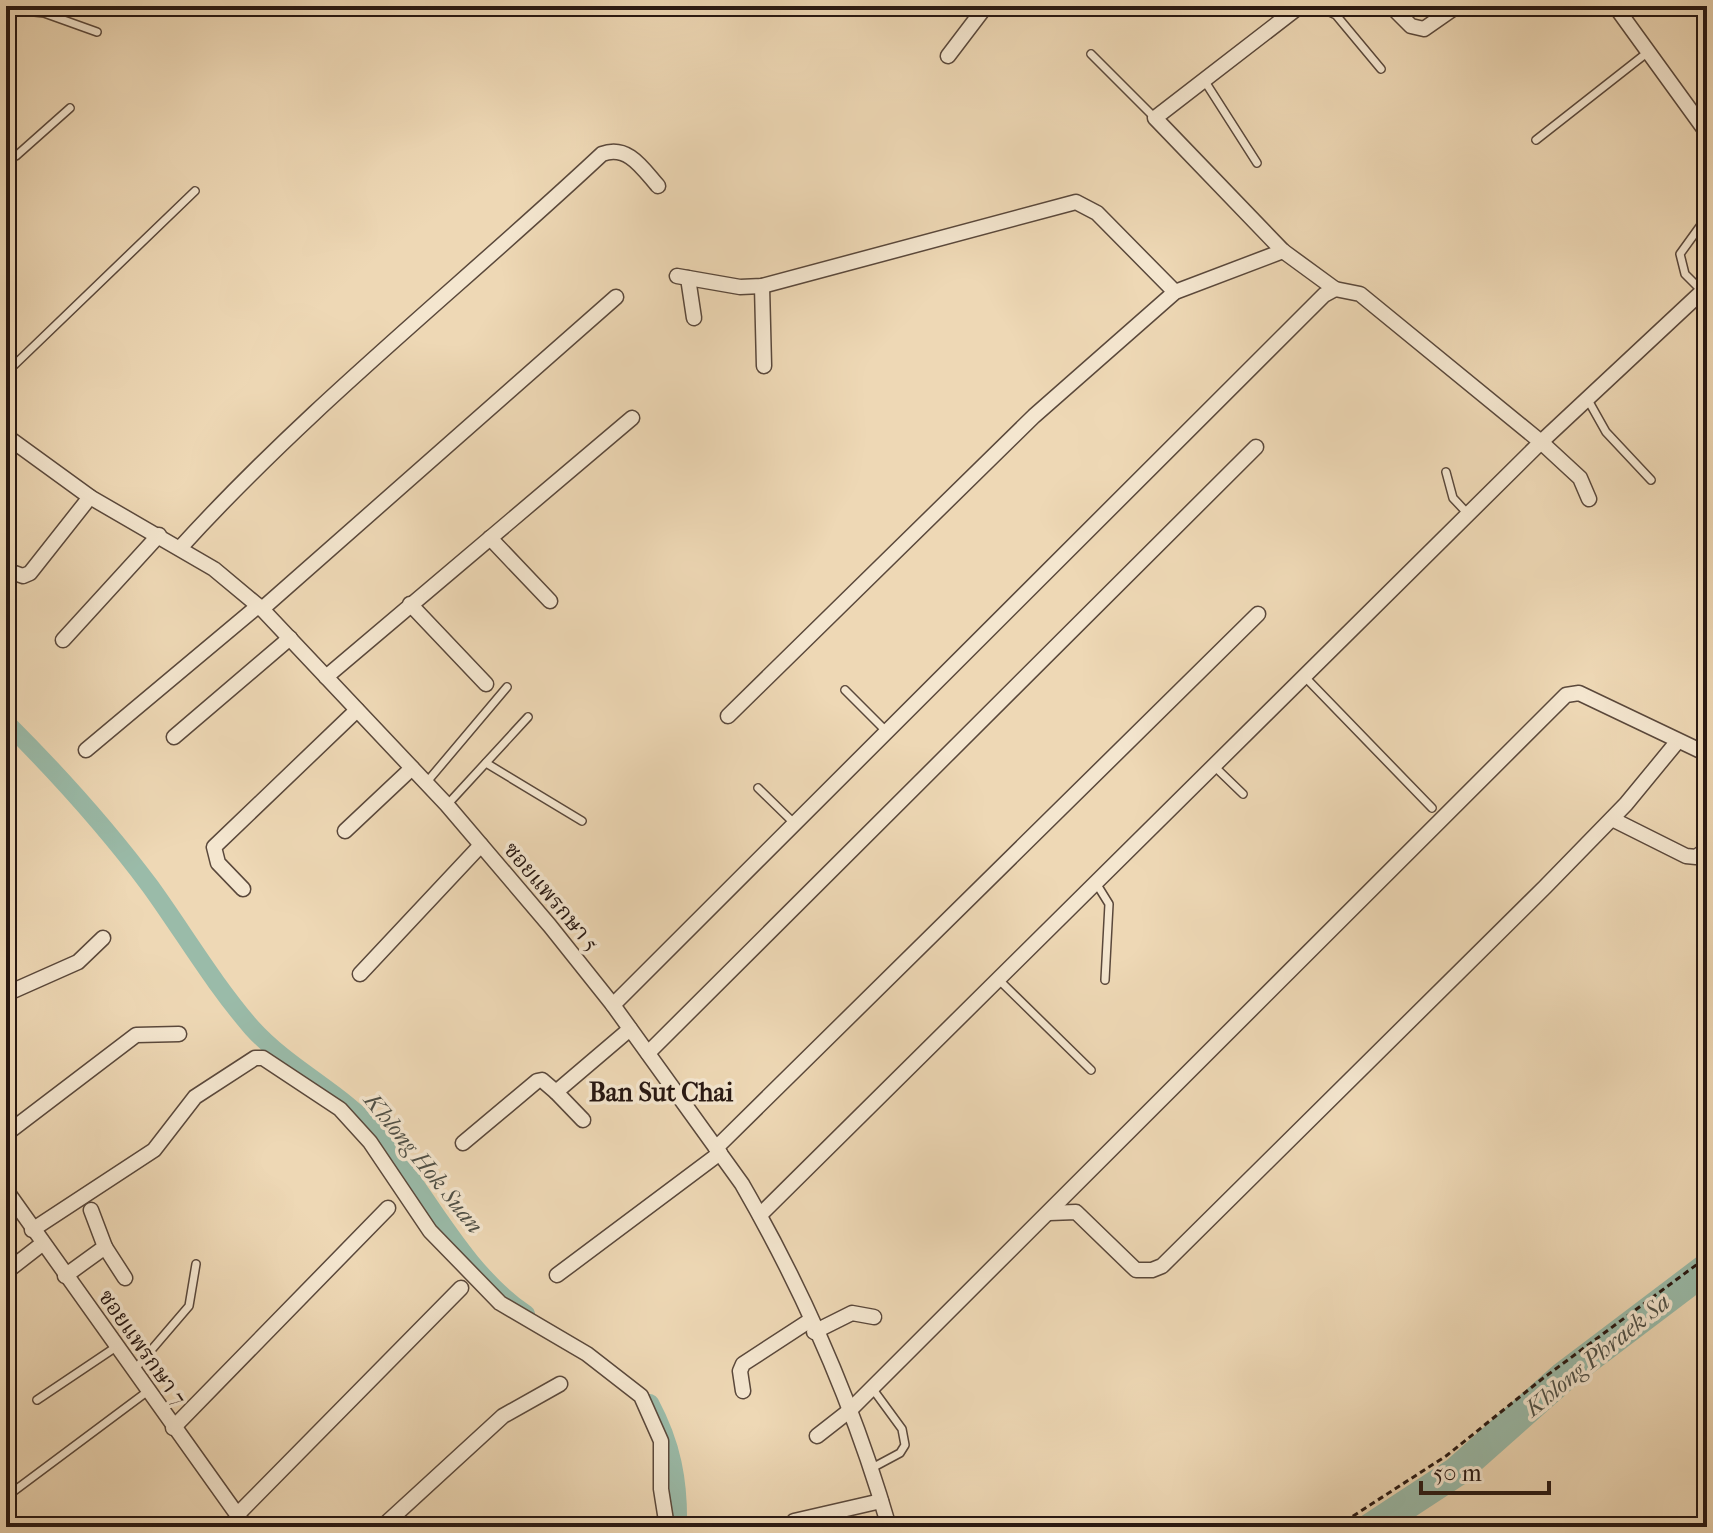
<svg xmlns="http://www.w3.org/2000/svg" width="1713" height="1533" viewBox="0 0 1713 1533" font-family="'IM FELL French Canon','Noto Serif Thai',serif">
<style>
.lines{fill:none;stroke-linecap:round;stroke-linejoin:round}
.canal{stroke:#9abba9;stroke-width:18}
.river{stroke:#9abba9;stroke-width:30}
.lane-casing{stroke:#5a483b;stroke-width:10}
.street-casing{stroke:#5a483b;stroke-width:17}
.path{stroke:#281812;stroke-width:3;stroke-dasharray:6 4;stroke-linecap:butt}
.lane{stroke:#f4e6cf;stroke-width:7}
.street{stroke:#f4e6cf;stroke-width:14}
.labels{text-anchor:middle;stroke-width:7;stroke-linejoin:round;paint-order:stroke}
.street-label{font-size:22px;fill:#281812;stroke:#f4e6cf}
.water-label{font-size:24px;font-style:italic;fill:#505147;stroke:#f4e6cf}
.quarter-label{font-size:26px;font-weight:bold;fill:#281812;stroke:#f4e6cf}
</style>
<rect width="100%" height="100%" fill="#eed8b5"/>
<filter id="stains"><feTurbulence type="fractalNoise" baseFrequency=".0025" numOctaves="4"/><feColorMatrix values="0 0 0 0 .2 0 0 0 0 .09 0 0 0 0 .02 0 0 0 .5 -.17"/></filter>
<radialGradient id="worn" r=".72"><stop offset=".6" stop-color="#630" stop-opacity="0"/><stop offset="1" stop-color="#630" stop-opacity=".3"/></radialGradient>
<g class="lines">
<!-- canal -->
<g class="canal">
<path d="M 6,722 C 58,774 106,827 150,886 C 184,933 213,983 252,1028 C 289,1069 341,1092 377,1133 C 426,1191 462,1271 526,1314"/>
<path d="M 650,1403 C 672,1444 679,1481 678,1527"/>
</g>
<!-- river -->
<polyline class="river" points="1372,1527 1456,1472 1563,1377 1707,1268"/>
<!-- lane casing -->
<g class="lane-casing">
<g id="lane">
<polyline points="1317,6 1336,15 1381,69"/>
<polyline points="6,9 44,13 97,32"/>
<polyline points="1091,54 1155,118"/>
<polyline points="1204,80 1257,163"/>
<polyline points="1536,140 1648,52"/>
<polyline points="6,157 16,156 70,108"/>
<polyline points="1702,291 1685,274 1680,254 1706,218"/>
<polyline points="6,373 195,191"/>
<polyline points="1588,400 1606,432 1651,480"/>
<polyline points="1446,472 1453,498 1468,514"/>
<polyline points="1304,676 1432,808"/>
<polyline points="845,690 887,732"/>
<polyline points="486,763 582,821"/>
<polyline points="1214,766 1243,794"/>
<polyline points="426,783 507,687"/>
<polyline points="758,788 795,824"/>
<polyline points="447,805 528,717"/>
<polyline points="6,866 8,865"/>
<polyline points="1096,883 1109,904 1105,980"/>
<polyline points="998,979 1091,1070"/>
<polyline points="135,1369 189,1306 196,1264"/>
<polyline points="37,1400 116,1347"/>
<polyline points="872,1468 900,1453 905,1445 902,1429 872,1388"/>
<polyline points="6,1497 148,1391"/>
</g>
</g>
<!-- street casing -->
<g class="street-casing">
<g id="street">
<polyline points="1300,6 1155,118 1283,251 1335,289"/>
<polyline points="1391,6 1411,26 1424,29 1457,6"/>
<polyline points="1615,6 1707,133"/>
<polyline points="948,56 986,6"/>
<polyline points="677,276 740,287 762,286 1076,202 1097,213 1175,292"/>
<polyline points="688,278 694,318"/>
<polyline points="762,286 764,366"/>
<path d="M 6,436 L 90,497 L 214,569 L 262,609 L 447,805 L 550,926 L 613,1005 L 742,1184 C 803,1290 855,1409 889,1527"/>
<polyline points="490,538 550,601"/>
<path d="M 180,548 C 310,405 461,286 602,154 C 628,144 643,169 658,186"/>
<polyline points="6,570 23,576 30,573 90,497"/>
<polyline points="410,604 486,684"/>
<polyline points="262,609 616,297"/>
<polyline points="63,640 159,535"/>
<polyline points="326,677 632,418"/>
<polyline points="728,716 1034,416 1175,292 1283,251"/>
<polyline points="174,737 290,638"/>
<polyline points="86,750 258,606"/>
<polyline points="1612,819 1686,856 1696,857 1707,849"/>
<polyline points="345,831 412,768"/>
<polyline points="243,889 218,863 214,847 357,710"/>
<polyline points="360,974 481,845"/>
<polyline points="6,994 78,962 103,938"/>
<polyline points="613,1005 1324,295 1335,289 1360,294 1541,442 1580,478 1589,499"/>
<polyline points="648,1053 1256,447"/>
<polyline points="556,1092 583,1120"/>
<polyline points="6,1134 136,1035 179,1034"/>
<polyline points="463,1143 537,1081 542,1080 556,1092 630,1029"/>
<polyline points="716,1148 1258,614"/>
<polyline points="6,1190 246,1527"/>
<polyline points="1049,1213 1076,1212 1136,1270 1152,1270 1162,1266 1545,887 1626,804 1677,742"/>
<polyline points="760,1215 1541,442 1707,287"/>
<polyline points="32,1230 154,1150 195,1097 255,1058 263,1058 340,1109 370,1142 430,1231 500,1303 587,1354 641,1396 661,1441 661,1489 667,1527"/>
<polyline points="105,1247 125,1278"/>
<polyline points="6,1272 42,1244"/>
<polyline points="557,1275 720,1153"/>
<polyline points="65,1276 105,1247 91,1210"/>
<polyline points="814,1332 852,1313 874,1317"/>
<polyline points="743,1391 740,1371 743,1364 809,1321"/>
<polyline points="173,1428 388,1208"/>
<polyline points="817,1436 849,1411 1566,695 1579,693 1707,754"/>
<polyline points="237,1515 461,1288"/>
<polyline points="794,1521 881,1501"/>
<polyline points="382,1527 503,1416 560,1384"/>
</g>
</g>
<!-- path -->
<polyline class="path" points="1336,1527 1446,1456 1542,1379 1707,1257"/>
<!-- lane -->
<use href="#lane" class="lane"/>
<!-- street -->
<use href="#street" class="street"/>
</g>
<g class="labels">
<!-- street labels -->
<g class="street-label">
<text transform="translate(552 896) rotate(50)" y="8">ซอยแพรกษา 5</text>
<text transform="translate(143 1347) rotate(55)" y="8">ซอยแพรกษา 7</text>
</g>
<!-- water labels -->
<g class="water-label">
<text transform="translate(424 1163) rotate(51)" y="8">Khlong Hok Suan</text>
<text transform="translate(1597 1355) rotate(-39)" y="8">Khlong Phraek Sa</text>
</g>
<!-- quarter labels -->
<g class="quarter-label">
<text x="661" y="1101">Ban Sut Chai</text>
</g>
</g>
<!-- margin -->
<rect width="1713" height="1533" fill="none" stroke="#eed8b5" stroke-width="32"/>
<rect x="8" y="8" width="1697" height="1517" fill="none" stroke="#281812" stroke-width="4"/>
<rect x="16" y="16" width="1681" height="1501" fill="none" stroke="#281812" stroke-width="2"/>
<!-- scale -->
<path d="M1421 1481v12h128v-12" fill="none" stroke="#281812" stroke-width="4"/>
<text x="1433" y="1481" font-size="24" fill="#281812" stroke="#f4e6cf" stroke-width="6" paint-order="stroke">50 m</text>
<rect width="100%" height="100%" filter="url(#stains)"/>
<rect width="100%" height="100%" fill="url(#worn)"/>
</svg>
